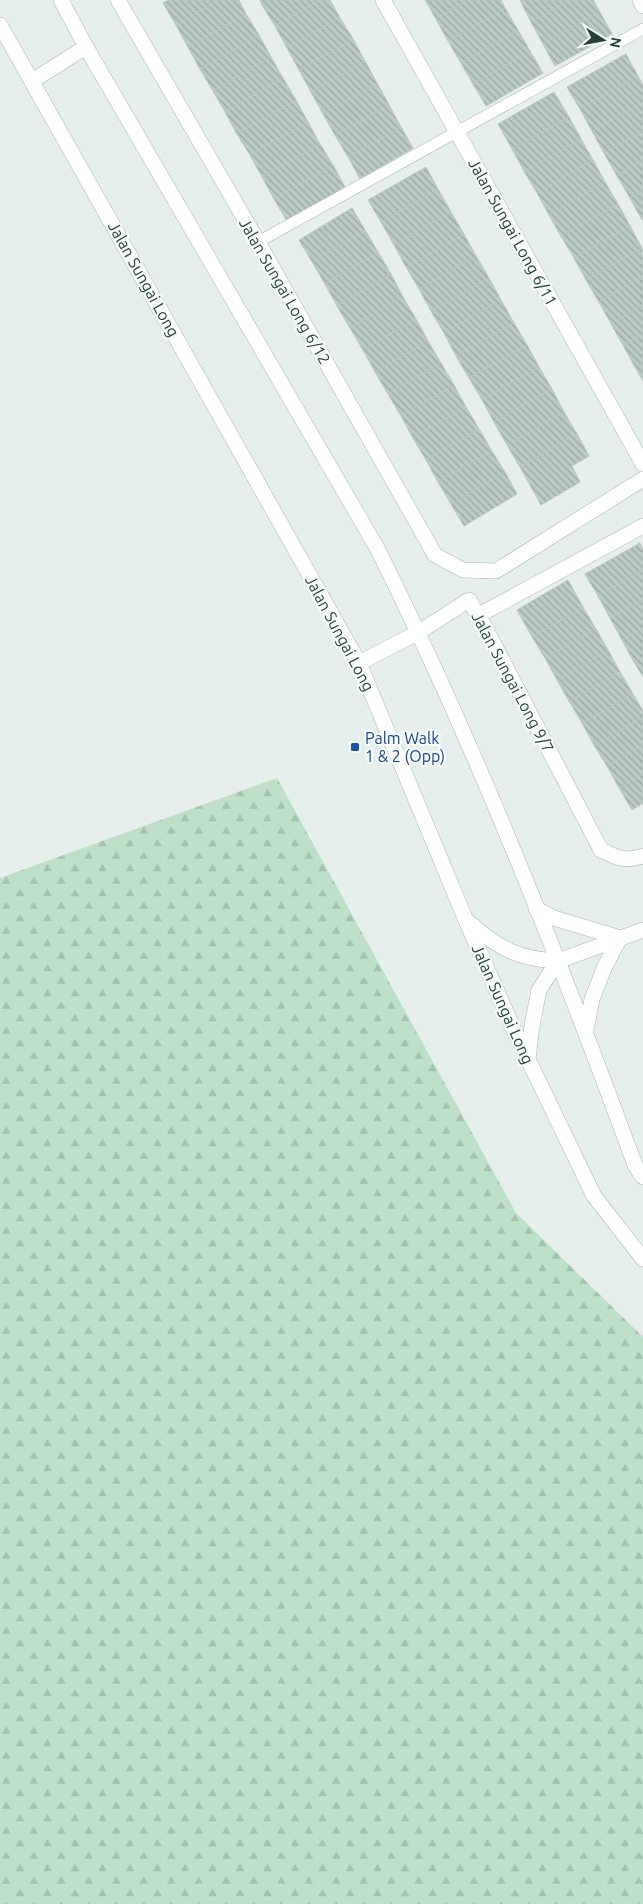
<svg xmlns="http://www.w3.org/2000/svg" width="643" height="1904" viewBox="0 0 643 1904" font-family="Ubuntu,sans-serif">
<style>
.forest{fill:url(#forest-firs)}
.building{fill:url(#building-back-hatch);stroke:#b8c9c2}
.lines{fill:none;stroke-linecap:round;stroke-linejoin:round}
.service-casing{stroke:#a8b8b2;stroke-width:12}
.minor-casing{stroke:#a8b8b2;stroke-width:16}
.tertiary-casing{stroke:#a8b8b2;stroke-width:16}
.service{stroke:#fff;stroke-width:11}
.minor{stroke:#fff;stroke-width:15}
.tertiary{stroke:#fff;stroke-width:15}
.transit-dot{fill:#1a4fb4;stroke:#f7fbf9;stroke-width:2}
.labels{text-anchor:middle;stroke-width:4.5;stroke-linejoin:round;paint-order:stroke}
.street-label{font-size:16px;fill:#24423a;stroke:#f7fbf9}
.transit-label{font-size:16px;fill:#164399;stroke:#f7fbf9;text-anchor:start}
</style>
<defs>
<pattern id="forest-firs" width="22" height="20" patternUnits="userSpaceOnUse" patternTransform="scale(1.25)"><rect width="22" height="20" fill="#bfe0c8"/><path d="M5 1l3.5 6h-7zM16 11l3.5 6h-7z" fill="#a4c1ad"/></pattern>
<pattern id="building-back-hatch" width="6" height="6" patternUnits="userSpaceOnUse" patternTransform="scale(1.25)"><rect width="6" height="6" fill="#bbcac4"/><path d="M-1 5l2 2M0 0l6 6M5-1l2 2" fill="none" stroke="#98a6a0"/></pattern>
</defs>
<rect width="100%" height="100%" fill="#e6efeb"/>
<!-- forest -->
<polygon class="forest" points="277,778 516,1213 643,1337 643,1904 0,1904 0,878"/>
<!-- building -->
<g class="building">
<polygon points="169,0 219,0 176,25 163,3"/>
<polygon points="219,0 239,0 246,14 188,47 176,25"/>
<polygon points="260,0 270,0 262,5"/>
<polygon points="270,0 321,0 275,26 262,5"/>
<polygon points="321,0 330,0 340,18 287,48 275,26"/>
<polygon points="425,0 469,0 436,19"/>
<polygon points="469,0 501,0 505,8 448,41 436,19"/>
<polygon points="520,0 570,0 531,22"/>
<polygon points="570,0 593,0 600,12 543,44 531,22"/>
<polygon points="505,8 518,30 461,63 448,41"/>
<polygon points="600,12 612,34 555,66 543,44"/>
<polygon points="246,14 259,35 200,69 188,47"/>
<polygon points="340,18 353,39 299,70 287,48"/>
<polygon points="518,30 530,51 473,84 461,63"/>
<polygon points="259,35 271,57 213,91 200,69"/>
<polygon points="353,39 365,61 311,92 299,70"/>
<polygon points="530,51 543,73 486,106 473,84"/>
<polygon points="626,54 638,76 580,109 567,87"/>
<polygon points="271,57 283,78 225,112 213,91"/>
<polygon points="365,61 377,83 323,114 311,92"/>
<polygon points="638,76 643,85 643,102 592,131 580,109"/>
<polygon points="283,78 296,100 237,134 225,112"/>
<polygon points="377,83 389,105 335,135 323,114"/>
<polygon points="554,92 569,117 512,149 498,124"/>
<polygon points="296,100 308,122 250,155 237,134"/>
<polygon points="643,102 643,131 604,153 592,131"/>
<polygon points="389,105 401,127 348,157 335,135"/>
<polygon points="569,117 581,139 524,171 512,149"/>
<polygon points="308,122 320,144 262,177 250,155"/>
<polygon points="401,127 413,148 360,179 348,157"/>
<polygon points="643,131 643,160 617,176 604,153"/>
<polygon points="581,139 593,160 537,193 524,171"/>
<polygon points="320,144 333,165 274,199 262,177"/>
<polygon points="593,160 605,182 549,215 537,193"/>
<polygon points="643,160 643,190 630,198 617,176"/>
<polygon points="333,165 345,187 287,221 274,199"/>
<polygon points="426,167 438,189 381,222 368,200"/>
<polygon points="605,182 618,204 561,236 549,215"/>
<polygon points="438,189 451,212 394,245 381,222"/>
<polygon points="643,190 643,219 642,220 630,198"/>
<polygon points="618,204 630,226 574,258 561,236"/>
<polygon points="352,208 365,230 312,262 299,240"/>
<polygon points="451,212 464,234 406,267 394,245"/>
<polygon points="630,226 642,248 586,280 574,258"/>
<polygon points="365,230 378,252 325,284 312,262"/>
<polygon points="464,234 476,256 419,289 406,267"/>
<polygon points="642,248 643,276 599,302 586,280"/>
<polygon points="378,252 391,274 337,306 325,284"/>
<polygon points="476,256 489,278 431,311 419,289"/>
<polygon points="391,274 403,297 350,328 337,306"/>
<polygon points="643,276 643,305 611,324 599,302"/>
<polygon points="489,278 501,300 444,333 431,311"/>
<polygon points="403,297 416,319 363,350 350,328"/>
<polygon points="501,300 514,323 456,356 444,333"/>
<polygon points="643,305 643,334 623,345 611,324"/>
<polygon points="416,319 428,341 375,372 363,350"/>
<polygon points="514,323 527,345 469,378 456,356"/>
<polygon points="643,334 643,363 635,367 623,345"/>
<polygon points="428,341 441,363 388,394 375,372"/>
<polygon points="527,345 539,367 482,400 469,378"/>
<polygon points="441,363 454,385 401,416 388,394"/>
<polygon points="643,363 643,381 635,367"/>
<polygon points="539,367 552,389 494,422 482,400"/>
<polygon points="454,385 466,407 413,438 401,416"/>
<polygon points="552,389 564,412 507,445 494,422"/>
<polygon points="466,407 479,429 426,460 413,438"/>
<polygon points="564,412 577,434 520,467 507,445"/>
<polygon points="479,429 492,451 438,482 426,460"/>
<polygon points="577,434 589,456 572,466 580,482 541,505 520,467"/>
<polygon points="492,451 505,472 451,504 438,482"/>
<polygon points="505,472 517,494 464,526 451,504"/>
<polygon points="640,543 643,549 643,570 598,596 585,574"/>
<polygon points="643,570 643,599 610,618 598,596"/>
<polygon points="568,580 583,607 532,637 517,610"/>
<polygon points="643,599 643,628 622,640 610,618"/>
<polygon points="583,607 596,629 545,658 532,637"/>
<polygon points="643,628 643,657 634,662 622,640"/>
<polygon points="596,629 608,650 557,680 545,658"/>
<polygon points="608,650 620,672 569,701 557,680"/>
<polygon points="643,657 643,677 634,662"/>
<polygon points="620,672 633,694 582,723 569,701"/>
<polygon points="633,694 643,711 643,717 594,745 582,723"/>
<polygon points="643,717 643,745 607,766 594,745"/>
<polygon points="643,745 643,774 619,788 607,766"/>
<polygon points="643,774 643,803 632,810 619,788"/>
</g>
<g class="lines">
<!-- service casing -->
<g class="service-casing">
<polyline id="service" points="258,242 643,29"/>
</g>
<!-- minor casing -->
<g class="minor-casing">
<g id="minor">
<polyline points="118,0 258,242 435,555 463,570 496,571 643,479"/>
<polyline points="383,0 643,464"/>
<polyline points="640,0 643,6"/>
<polyline points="479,615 643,526"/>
<path d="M 359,663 L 419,632 L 469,600 L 487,631 L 601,850 C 617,858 625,862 643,856"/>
<polyline points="558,961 643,930"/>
</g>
</g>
<!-- tertiary casing -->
<g class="tertiary-casing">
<g id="tertiary">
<path d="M 61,0 L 86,47 L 377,548 C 477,748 558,956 635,1165 L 643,1177"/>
<polyline points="0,25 359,663 465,918 513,1028 594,1196 643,1259"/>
<polyline points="32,81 86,47"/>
<polyline points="536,909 554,918 620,938 605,966 592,999 586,1030"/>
<path d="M 470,923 C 499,949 519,959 558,961"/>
<polyline points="528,1058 532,1026 539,990 558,961"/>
</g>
</g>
<!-- service -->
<use href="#service" class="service"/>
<!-- minor -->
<use href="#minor" class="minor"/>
<!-- tertiary -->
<use href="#tertiary" class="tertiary"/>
</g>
<!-- markers -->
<rect class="transit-dot" x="350" y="742" width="10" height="10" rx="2.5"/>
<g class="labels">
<!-- street labels -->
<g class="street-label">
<text transform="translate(513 232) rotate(61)" y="6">Jalan Sungai Long 6/11</text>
<text transform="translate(144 279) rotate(61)" y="6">Jalan Sungai Long</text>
<text transform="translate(285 291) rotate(60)" y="6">Jalan Sungai Long 6/12</text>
<text transform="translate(340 633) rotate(62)" y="6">Jalan Sungai Long</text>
<text transform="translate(513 682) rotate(62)" y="6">Jalan Sungai Long 9/7</text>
<text transform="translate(503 1004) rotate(66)" y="6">Jalan Sungai Long</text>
</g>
<!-- transit labels -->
<g class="transit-label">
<text x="365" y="744">Palm Walk<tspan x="365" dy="18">1 &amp; 2 (Opp)</tspan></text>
</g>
</g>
<!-- north arrow -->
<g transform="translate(603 40) rotate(101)" stroke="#f7fbf9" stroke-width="4" paint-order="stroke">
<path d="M0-4L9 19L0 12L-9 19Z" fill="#24423a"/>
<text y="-8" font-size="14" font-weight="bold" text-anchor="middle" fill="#24423a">N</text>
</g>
</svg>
